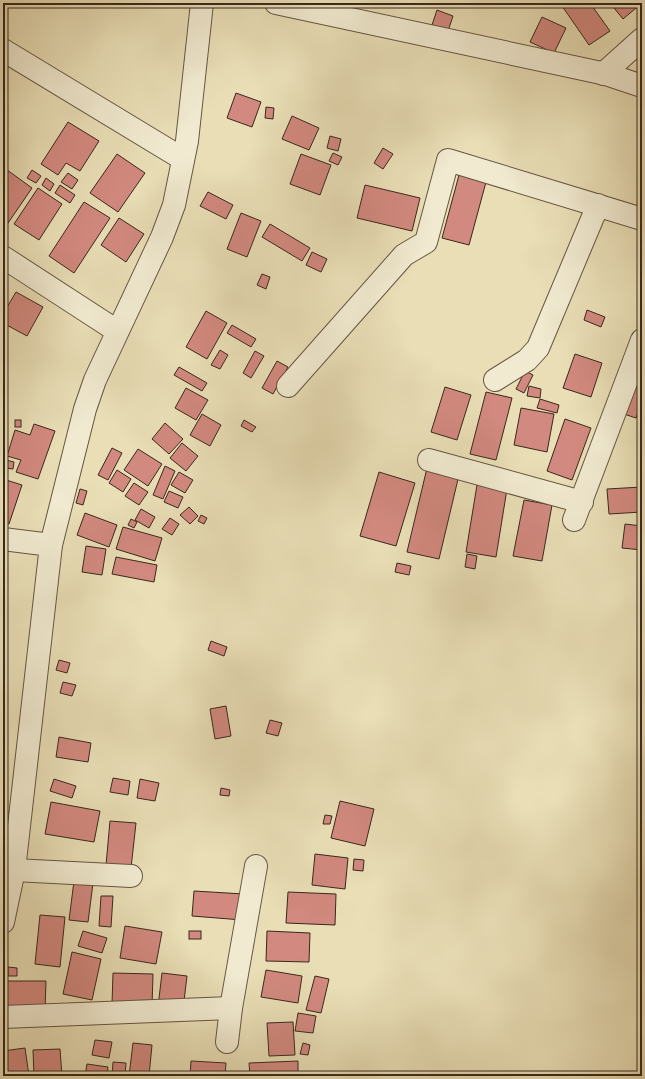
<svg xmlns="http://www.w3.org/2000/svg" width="645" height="1079" viewBox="0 0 645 1079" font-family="'IM FELL Great Primer',serif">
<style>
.building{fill:#d2897f;stroke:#39281b}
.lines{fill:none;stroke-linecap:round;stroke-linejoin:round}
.minor-casing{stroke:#655642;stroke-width:24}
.minor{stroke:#f1ead0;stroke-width:22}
</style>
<rect width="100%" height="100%" fill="#e9deb6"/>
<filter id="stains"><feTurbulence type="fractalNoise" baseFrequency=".005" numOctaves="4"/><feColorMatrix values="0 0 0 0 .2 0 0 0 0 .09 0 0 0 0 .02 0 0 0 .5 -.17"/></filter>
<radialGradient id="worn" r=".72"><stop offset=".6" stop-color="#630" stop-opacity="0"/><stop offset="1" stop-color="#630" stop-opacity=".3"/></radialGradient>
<!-- building -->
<g class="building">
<polygon points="560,3 590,3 610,31 589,45"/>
<polygon points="610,3 642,3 623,19"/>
<polygon points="437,10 453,16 448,31 432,25"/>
<polygon points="542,17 566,28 554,53 530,42"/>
<polygon points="236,93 261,102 252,127 227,118"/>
<polygon points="266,107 274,108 273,119 265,118"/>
<polygon points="292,116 319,128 309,150 282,139"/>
<polygon points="68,122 99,141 80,171 66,163 58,175 41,164"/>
<polygon points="330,136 341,139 338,151 327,148"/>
<polygon points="383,148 393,154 383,169 374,163"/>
<polygon points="333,153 342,157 338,165 329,161"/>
<polygon points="117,154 145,173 118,212 90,193"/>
<polygon points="301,154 331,165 320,195 290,184"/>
<polygon points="3,167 32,188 6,226 3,224"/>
<polygon points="32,170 41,176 36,183 27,178"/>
<polygon points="68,173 78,180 72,189 61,182"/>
<polygon points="459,175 486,182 469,245 442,238"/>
<polygon points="46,178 54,184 50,191 42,185"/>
<polygon points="60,185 75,195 70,203 55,193"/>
<polygon points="365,185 420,198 412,231 357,218"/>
<polygon points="38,188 62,204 39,240 14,224"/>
<polygon points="208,192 233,205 226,219 200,206"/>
<polygon points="84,202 110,218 74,273 49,256"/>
<polygon points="241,213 261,221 247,257 227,249"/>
<polygon points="119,218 144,234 126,262 101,245"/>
<polygon points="270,224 310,248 302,261 262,237"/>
<polygon points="312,252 327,259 321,272 306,265"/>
<polygon points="262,274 270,277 266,289 257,285"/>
<polygon points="16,292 43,307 27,336 3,323 3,314"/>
<polygon points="587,310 605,317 601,327 584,320"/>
<polygon points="206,311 227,323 207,359 186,347"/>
<polygon points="232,325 256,339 251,347 227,333"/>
<polygon points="220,350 228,355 220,369 211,365"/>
<polygon points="255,351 264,356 251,378 243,373"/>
<polygon points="575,354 602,363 591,397 563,388"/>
<polygon points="277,361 288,367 273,394 262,388"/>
<polygon points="179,367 207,383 202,391 174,375"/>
<polygon points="525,371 533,375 524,393 516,389"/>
<polygon points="636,381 642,383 642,401 636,418 624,414"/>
<polygon points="529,386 541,389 540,398 527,396"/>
<polygon points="445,387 471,395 457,440 431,432"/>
<polygon points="186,388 208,400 196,420 175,408"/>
<polygon points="486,392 512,398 496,460 470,454"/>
<polygon points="540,399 559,405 557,413 537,408"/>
<polygon points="521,408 554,414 547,452 514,445"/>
<polygon points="202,414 221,425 210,446 190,435"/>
<polygon points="565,419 591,428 572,480 547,471"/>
<rect x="15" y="420" width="6" height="7"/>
<polygon points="244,420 256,427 252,432 241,426"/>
<polygon points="165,423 183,439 169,454 152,439"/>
<polygon points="34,424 55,431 38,479 16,472 21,460 7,456 15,430 30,435"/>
<polygon points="182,443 198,456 186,471 170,458"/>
<polygon points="112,448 122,453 108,480 98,475"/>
<polygon points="138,449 162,464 148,486 124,470"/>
<polygon points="6,460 14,462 13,469 5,468"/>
<polygon points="165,466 175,471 163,499 153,495"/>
<polygon points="427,468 459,475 439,559 407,552"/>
<polygon points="117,470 131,479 123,492 109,483"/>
<polygon points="179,472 193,480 185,493 171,485"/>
<polygon points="379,472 415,483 396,546 360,536"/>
<polygon points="3,479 22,485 9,524 3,522"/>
<polygon points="134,483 148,492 139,505 125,496"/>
<polygon points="477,485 507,489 496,557 466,552"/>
<polygon points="642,487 642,512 609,514 607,489"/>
<polygon points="80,489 87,491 83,505 76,503"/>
<polygon points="169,491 183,497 178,508 164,502"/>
<polygon points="524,500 552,505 542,561 513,556"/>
<polygon points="189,507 198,516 190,524 180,515"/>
<polygon points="141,509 155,517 149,528 135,520"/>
<polygon points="85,513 117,525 109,547 77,535"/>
<polygon points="201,515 207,518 204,524 198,521"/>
<polygon points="170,518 179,524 172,535 162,529"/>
<polygon points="131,519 137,522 134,528 128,525"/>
<polygon points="625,524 642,526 642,550 622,548"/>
<polygon points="123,527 162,538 155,561 116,549"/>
<polygon points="86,546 106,549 102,575 82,572"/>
<polygon points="3,548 8,549 3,577"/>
<polygon points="467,554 477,556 475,569 465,567"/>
<polygon points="116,557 157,565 154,582 112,574"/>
<polygon points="397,563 411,566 409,575 395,572"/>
<polygon points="211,641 227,647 224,656 208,650"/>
<polygon points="59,660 70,663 67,673 56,670"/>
<polygon points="63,682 76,685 72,696 60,693"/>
<polygon points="226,706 231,736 215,739 210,709"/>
<polygon points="270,720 282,723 278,736 266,733"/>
<polygon points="59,737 91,743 88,762 56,757"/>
<polygon points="113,778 130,781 128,795 110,792"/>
<polygon points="54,779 76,786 72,798 50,791"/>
<polygon points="140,779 159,783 155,801 137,798"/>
<polygon points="221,788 230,790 229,796 220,795"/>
<polygon points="340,801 374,809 365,846 331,838"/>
<polygon points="51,802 100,811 94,842 45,834"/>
<polygon points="3,811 8,811 7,821 3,821"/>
<polygon points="325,815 332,816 330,824 323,824"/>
<polygon points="110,821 136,823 131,868 106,865"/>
<polygon points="315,854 348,858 345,889 312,885"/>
<polygon points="354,859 364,860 363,871 353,870"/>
<polygon points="74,881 93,883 88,922 69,920"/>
<polygon points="194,891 244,894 242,920 192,916"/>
<polygon points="288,892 336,894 335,925 286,923"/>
<polygon points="101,896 113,896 111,927 99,926"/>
<polygon points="40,915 65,917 60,967 35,964"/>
<polygon points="125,926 162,932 156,964 120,958"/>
<polygon points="83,931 107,938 102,953 78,946"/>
<rect x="189" y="931" width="12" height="8"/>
<polygon points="267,931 310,933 309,962 266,961"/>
<polygon points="72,952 101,959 92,1000 63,994"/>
<polygon points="8,967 17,968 17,976 8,976"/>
<polygon points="266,970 302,976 298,1003 261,997"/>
<polygon points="113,973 153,974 152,1006 112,1004"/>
<polygon points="162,973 187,976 182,1018 157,1015"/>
<polygon points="315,976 329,979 321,1013 306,1010"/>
<polygon points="5,981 46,981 45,1011 5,1010"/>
<polygon points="298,1013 316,1016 313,1033 295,1031"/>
<polygon points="293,1022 295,1055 269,1056 267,1023"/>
<polygon points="95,1040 112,1042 109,1058 92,1055"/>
<polygon points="133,1043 152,1045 149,1076 129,1076"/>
<polygon points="303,1043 310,1045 308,1055 300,1054"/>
<polygon points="25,1048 29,1076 3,1076 3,1051"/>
<polygon points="60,1049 62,1076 34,1076 33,1050"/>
<polygon points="191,1061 226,1063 225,1076 190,1076"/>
<polygon points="298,1061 298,1076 250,1076 249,1063"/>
<polygon points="113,1062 126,1063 125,1076 112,1076"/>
<polygon points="87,1064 108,1067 107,1076 85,1076"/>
</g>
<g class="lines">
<!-- minor casing -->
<g class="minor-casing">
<g id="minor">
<polyline points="276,3 606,74 642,86"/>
<polyline points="3,50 183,159"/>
<polyline points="603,74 642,39"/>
<polyline points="3,257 117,331"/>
<polyline points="495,380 527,360 538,348 598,205"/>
<polyline points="288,386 404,255 426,242 448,160 642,219"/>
<polyline points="429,460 582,502"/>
<polyline points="574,520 642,340"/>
<polyline points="3,539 51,545"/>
<polyline points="14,870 131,876"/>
<polyline points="3,922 14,870 51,545 85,409 95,380 162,237 174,205 187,141 202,3"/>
<polyline points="3,1017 231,1008"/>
<polyline points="227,1042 231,1008 256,866"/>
</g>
</g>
<!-- minor -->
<use href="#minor" class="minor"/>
</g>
<!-- margin -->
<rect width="645" height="1079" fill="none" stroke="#e9deb6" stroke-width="16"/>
<rect x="4" y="4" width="637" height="1071" fill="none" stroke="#39281b" stroke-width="2"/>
<rect x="8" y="8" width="629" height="1063" fill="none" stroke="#39281b"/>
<rect width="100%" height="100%" filter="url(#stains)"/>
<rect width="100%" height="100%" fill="url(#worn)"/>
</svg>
